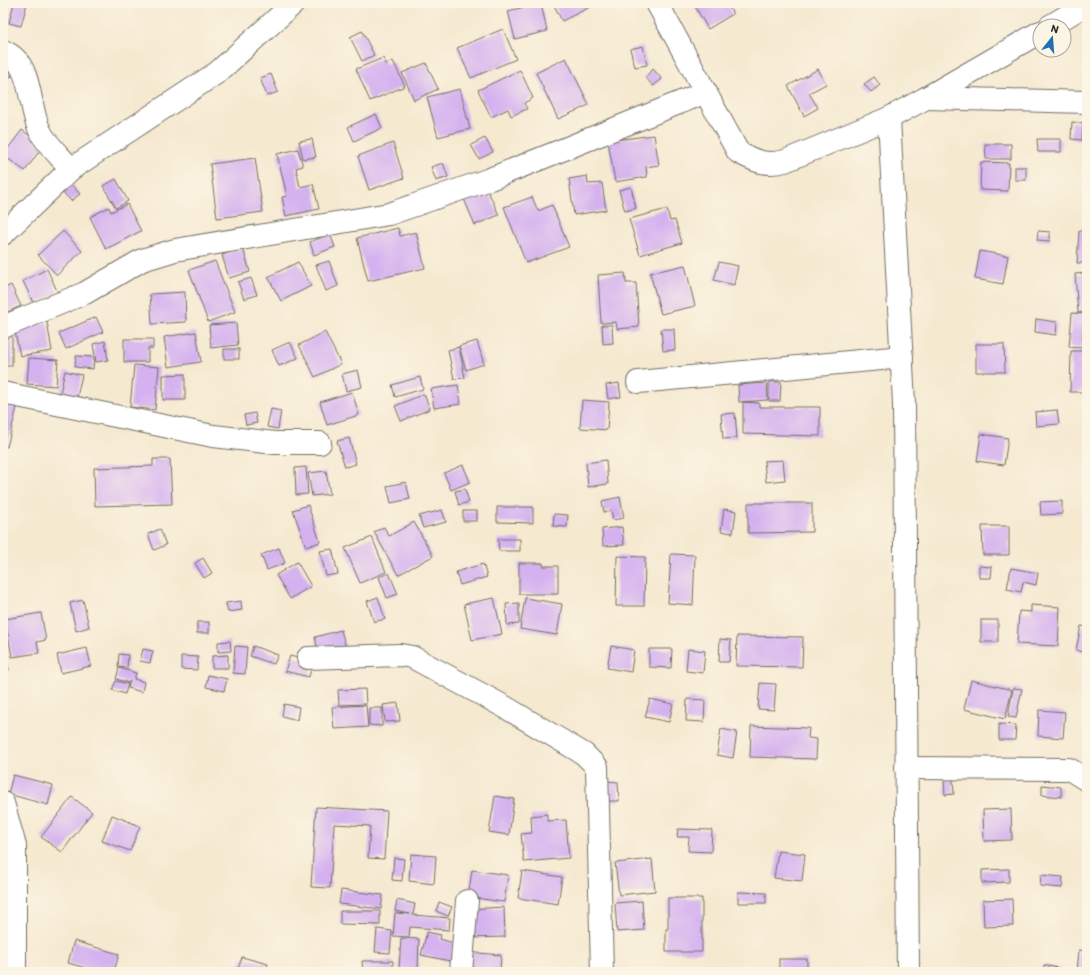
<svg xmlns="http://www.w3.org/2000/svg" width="1090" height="975" viewBox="0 0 1090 975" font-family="Itim,sans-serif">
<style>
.building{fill:#d5b2ef}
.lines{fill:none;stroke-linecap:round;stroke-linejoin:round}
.minor-casing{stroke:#726e65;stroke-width:24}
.minor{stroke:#fff;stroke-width:22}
</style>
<rect width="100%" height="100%" fill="#fcf5e5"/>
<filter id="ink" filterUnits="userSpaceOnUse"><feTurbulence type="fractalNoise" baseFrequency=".025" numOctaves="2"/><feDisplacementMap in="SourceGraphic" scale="8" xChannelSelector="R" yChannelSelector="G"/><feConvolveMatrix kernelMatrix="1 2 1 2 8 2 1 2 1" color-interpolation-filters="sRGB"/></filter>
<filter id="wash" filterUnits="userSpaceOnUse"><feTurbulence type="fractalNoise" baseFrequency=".012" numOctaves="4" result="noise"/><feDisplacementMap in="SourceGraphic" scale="16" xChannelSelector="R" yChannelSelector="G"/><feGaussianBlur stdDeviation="0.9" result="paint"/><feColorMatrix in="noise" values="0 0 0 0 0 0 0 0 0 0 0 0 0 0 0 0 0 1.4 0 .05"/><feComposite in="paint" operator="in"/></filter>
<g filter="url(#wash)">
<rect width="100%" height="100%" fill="#f5e9d0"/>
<g id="blocks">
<!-- building -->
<g class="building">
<polygon points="14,3 27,4 21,26 9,23"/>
<polygon points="541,3 547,31 515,39 508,11"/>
<polygon points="553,3 590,3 592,6 562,21"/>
<polygon points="693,3 717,3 718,5 727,3 733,14 708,29"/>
<polygon points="503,29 516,59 471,78 457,48"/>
<polygon points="362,31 374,55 362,61 350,37"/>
<polygon points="643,46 647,65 635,67 630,49"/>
<polygon points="3,57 17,62 11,77 3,73"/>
<polygon points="383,58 386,64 393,61 405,86 370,101 356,69"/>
<polygon points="566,58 589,105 558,119 536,73"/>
<polygon points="426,63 438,89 414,100 402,73"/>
<polygon points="653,69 662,79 653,86 645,77"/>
<polygon points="818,69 826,84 809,93 818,108 804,116 788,86"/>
<polygon points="520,70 533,98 524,103 527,109 511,116 508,109 491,117 478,90"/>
<polygon points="271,74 278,92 267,96 260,78"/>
<polygon points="874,77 880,85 871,92 864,84"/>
<polygon points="460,89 470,129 438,137 427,97"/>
<polygon points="376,114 382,128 354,141 348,127"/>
<polygon points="1072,122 1083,123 1082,140 1071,139"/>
<polygon points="22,130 43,146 25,171 3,155"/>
<polygon points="654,135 659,165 646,167 647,177 615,182 608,141"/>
<polygon points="485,138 493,152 479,159 471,145"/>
<polygon points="312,139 316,157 303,159 299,141"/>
<polygon points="1037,139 1061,139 1061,152 1038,152"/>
<polygon points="393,143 404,178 369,190 358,156"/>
<polygon points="985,144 1011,144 1011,159 986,159"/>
<polygon points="298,149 303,166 296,168 300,187 313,184 319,209 286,216 282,197 287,196 277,154"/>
<polygon points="255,158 263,212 217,218 210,164"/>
<polygon points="981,162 1009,163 1008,191 980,190"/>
<polygon points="443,163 448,177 436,181 431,167"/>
<rect x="1015" y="167" width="11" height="13"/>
<polygon points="587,176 588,184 602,183 606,210 574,215 569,179"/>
<polygon points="116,179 128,201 116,208 103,186"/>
<polygon points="70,183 80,194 71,201 61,190"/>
<polygon points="631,187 636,208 625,211 619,190"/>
<polygon points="487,189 499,215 475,225 464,199"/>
<polygon points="532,197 538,211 552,205 569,247 526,263 504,207"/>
<polygon points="127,204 141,231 106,249 90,217 109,207 111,212"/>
<polygon points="667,209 670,221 675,220 682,243 640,255 629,219"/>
<polygon points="398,228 400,236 416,232 425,268 368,281 357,238"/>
<polygon points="63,231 82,251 57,275 38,255"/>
<polygon points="1038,231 1050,232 1050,241 1037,240"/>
<polygon points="1079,231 1087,231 1087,263 1077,263"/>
<polygon points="330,234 335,247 314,255 310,242"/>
<polygon points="243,248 250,272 229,278 222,255"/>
<polygon points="980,251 1008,256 1003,284 975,279"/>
<polygon points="215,261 235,312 208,322 189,270"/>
<polygon points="329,261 338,286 326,291 316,265"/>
<polygon points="298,262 311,286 281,301 268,277"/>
<polygon points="719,262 738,266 734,285 714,280"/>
<polygon points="685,265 695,306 661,314 650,273"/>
<polygon points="47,269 58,293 34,304 23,281"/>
<polygon points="625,273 626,283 636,283 639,327 617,329 616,322 601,323 598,275"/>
<polygon points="1087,273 1087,312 1078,313 1075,274"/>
<polygon points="251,278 257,295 244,299 238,282"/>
<polygon points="11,285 21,306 3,314 3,289"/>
<polygon points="185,292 186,322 152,324 150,294"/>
<polygon points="1072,313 1084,314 1082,348 1069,347"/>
<polygon points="96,317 103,332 66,349 59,333"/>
<polygon points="1036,319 1057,322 1056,335 1035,332"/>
<polygon points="47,322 52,351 20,356 14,327"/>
<polygon points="236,323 238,345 211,348 209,325"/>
<polygon points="602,325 612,325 613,343 603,344"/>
<polygon points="661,329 674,329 675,350 663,351"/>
<polygon points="196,332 201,362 168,367 164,337"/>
<polygon points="325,332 341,364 315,377 299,345"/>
<rect x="3" y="334" width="9" height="32"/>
<polygon points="124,339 153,339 153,348 148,348 148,362 124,362"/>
<polygon points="105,341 108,360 96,362 93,344"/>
<polygon points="477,341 484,364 466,370 459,346"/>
<polygon points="290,342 298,358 279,366 272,350"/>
<polygon points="976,344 1004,344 1005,372 976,372"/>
<polygon points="459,347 465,378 454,379 448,350"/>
<rect x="224" y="349" width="15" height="10"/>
<polygon points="1071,351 1087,351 1087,392 1070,392"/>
<polygon points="76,356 94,357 93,369 75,367"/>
<polygon points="29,358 58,360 56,386 27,384"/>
<polygon points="134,365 159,367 155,410 130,407"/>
<polygon points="358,370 362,387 346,391 342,374"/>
<polygon points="65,371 82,375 77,397 60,393"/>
<polygon points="185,374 185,400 163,400 163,375"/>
<polygon points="420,377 423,389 395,397 392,385"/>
<polygon points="769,382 781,382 780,401 769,401"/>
<polygon points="619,383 621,397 608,399 606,385"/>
<polygon points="767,383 768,400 739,402 738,385"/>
<polygon points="458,385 461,404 434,408 431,389"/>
<polygon points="352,392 359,415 327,425 320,402"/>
<polygon points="424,394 430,409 401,421 395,406"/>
<polygon points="582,400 609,402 607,430 580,428"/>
<polygon points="743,402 759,403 759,407 820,407 820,436 743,434"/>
<polygon points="3,404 17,407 7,447 3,446"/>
<polygon points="271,409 281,411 278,429 267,427"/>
<polygon points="1057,410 1059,424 1036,426 1035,412"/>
<polygon points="255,413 257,423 246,425 244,415"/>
<polygon points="735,413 737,438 723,439 721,414"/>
<polygon points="981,434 1008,438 1004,465 977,461"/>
<polygon points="349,438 356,464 345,467 337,441"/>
<polygon points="153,459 170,459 172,504 95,506 94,468 153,466"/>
<polygon points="606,460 608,484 588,487 586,463"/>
<polygon points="783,460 785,480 766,482 764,461"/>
<polygon points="463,465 470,482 451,490 444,473"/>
<polygon points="306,467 308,494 296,495 295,468"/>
<polygon points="326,471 330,494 312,496 308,473"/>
<polygon points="406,482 410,499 391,503 387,486"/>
<polygon points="465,489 469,502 459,505 455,491"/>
<polygon points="620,497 624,518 613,520 611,510 604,512 602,501"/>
<polygon points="1062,501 1062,514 1041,515 1040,502"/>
<polygon points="748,503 812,503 812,532 748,533"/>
<polygon points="308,505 320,542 306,547 293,510"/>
<polygon points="497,507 533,507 533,523 497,522"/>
<polygon points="724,509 736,511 733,533 721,531"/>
<polygon points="442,510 446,522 423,528 419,516"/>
<rect x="463" y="511" width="14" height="10"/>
<polygon points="554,514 568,515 567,527 553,526"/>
<polygon points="414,522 433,556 398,575 374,532 384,527 389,536"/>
<polygon points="982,526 1009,526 1009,555 983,555"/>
<polygon points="622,527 624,545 603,546 602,529"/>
<polygon points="160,529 166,545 154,550 148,534"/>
<polygon points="372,537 386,572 360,583 345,548"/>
<polygon points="498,539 520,539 520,551 499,551"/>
<polygon points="279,548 285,563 267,570 261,555"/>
<polygon points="332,549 338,574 326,576 320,551"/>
<polygon points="671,554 695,555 693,605 668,603"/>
<polygon points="617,556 645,557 644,606 616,606"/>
<polygon points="203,558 212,573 204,578 195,563"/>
<polygon points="297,562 311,586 290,599 276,575"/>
<polygon points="519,563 543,563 543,566 558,566 558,594 519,594"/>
<polygon points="483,564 487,577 460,585 456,572"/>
<polygon points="979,566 992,567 991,578 979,578"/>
<polygon points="1011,568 1038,573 1036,585 1023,582 1021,592 1007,589"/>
<polygon points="389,573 398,594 387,598 379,577"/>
<polygon points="378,597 385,619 374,622 367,601"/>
<polygon points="494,598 502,634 472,640 464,604"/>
<polygon points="525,598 562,604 557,635 520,629"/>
<polygon points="83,600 89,627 76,631 70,603"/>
<polygon points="241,601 242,610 228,612 226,603"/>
<polygon points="519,603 519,624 507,625 506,604"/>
<polygon points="1031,605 1060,607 1058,646 1017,644 1019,611 1031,612"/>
<polygon points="41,613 46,640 37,642 39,653 12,657 5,619"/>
<rect x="981" y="620" width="17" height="22"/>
<rect x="197" y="622" width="12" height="11"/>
<polygon points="1081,626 1087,627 1087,653 1076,650"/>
<polygon points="341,630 346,648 319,655 315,637"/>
<polygon points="737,636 803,637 802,667 736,666"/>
<polygon points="720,639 731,640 729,662 719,662"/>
<polygon points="230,641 231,651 218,652 218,642"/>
<polygon points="235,646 247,647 245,674 233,673"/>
<polygon points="253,646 278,655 274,664 250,656"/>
<polygon points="611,646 634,650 631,672 607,668"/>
<polygon points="87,648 91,666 61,673 57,655"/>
<polygon points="143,649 153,651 150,663 140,661"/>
<polygon points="649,649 672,649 671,668 649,667"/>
<polygon points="688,649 705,651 703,673 686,671"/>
<polygon points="3,651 9,670 3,672"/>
<polygon points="119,654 128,655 127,668 118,667"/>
<polygon points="228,655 228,668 212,668 212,656"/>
<polygon points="181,656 198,657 197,670 181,669"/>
<polygon points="290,656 313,662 309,677 285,671"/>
<polygon points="119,668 136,673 134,679 144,682 142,692 128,688 130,681 129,683 116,679"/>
<polygon points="208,675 227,679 224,691 206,687"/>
<polygon points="971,680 1012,690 1005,719 964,709"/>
<polygon points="116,681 128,684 125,694 112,690"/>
<polygon points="760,683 776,684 774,710 758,709"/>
<polygon points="1013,688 1022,689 1016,718 1008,717"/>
<polygon points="365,689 366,704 339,705 338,690"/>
<polygon points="650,699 673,704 669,722 645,717"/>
<polygon points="687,699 705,700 704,722 686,721"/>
<polygon points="398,703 400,721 385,722 383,705"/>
<polygon points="284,704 299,707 297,720 282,716"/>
<polygon points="366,705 368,727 334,729 332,707"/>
<polygon points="369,708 382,708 382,726 369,725"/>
<polygon points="1039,710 1065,712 1063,738 1038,736"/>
<polygon points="999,724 1016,725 1015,740 999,740"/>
<polygon points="751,726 809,728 808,738 817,739 816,759 750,757"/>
<polygon points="721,729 737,732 733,758 717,755"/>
<polygon points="13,775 53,785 48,805 8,794"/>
<polygon points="953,779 954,794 945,795 944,780"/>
<polygon points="607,781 618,782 619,801 607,801"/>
<polygon points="1042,785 1061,787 1061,797 1042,795"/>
<polygon points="495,796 514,799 509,835 489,832"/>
<polygon points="72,797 92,812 62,852 41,837"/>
<polygon points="316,807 387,811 384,859 368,858 370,826 334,824 330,888 311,887"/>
<polygon points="1011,809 1012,840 984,841 983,810"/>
<polygon points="547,814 547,821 566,820 569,858 524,862 521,834 532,833 531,816"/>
<polygon points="112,815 140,826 130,851 102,841"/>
<polygon points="678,829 712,830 711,852 688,851 689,837 677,837"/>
<polygon points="778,851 805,854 802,881 774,878"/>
<polygon points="411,854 436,856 434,884 409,881"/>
<polygon points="394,858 404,859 402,881 392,880"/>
<polygon points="652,859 655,891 619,895 615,863"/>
<polygon points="1009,869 1009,882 982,883 982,870"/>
<polygon points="472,870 508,875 504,902 468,897"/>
<polygon points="522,871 562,877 558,904 518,898"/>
<polygon points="1041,875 1063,877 1062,888 1040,886"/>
<polygon points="341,890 383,895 381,909 339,904"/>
<polygon points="738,892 766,893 766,903 738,903"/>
<polygon points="668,898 702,898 702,952 666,952 666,929 668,929"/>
<polygon points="1012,899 1013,926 984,927 983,900"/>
<polygon points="397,900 415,904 413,915 450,918 449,930 410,927 409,937 393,936 395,913 410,914 395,911"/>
<polygon points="642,901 644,930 617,932 615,903"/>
<polygon points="439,902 452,907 448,916 436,911"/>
<polygon points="504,907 505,937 469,938 468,909"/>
<polygon points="340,911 380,911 380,925 340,924"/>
<polygon points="377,929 392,931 390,953 375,952"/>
<polygon points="427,932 441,935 440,939 454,943 450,961 421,955"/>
<polygon points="401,938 419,939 418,970 399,969"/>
<polygon points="74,941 119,954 114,972 100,972 68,963"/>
<polygon points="1079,950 1087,951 1087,972 1077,972"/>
<polygon points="468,952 501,955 500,972 466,972"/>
<polygon points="242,957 268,964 265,972 237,972"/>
<rect x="779" y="959" width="28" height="13"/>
<polygon points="362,961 393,961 393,972 363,972"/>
<polygon points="1044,965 1063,969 1063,972 1043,972"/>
</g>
</g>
</g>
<g filter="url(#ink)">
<use href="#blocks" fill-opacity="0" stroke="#726e65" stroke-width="1"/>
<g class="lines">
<!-- minor casing -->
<g class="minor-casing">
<g id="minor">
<path d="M 657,3 L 738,152 C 754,161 766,166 785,161 L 889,118"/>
<polyline points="1050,26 1087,4"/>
<path d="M 3,51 C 34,63 27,105 40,131 C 47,145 61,157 71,169"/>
<polyline points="926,98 1087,102"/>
<polyline points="3,234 71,169 218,72 294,3"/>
<polyline points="3,327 85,293 142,260 175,250 389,214 490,179 706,92"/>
<polyline points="638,382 902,357"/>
<polyline points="3,393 213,436 275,443 320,443"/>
<polyline points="308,658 401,655 412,657 505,707 584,754 597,767 602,972"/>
<polyline points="906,768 1069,769 1087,780"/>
<polyline points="3,803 15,846 15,972"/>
<polyline points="461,972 467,901"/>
<polyline points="908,972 904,403 889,118 926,98 1040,32"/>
</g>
</g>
<!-- minor -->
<use href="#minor" class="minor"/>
</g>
</g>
<!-- margin -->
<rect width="1090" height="975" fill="none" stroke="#fcf5e5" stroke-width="16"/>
<!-- north arrow -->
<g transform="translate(1052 38) rotate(17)"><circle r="19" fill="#fcf5e5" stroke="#a8a49b"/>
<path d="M0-3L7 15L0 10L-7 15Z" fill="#1f6fb2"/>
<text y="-6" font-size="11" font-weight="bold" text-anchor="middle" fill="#2b2b2b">N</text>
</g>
</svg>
